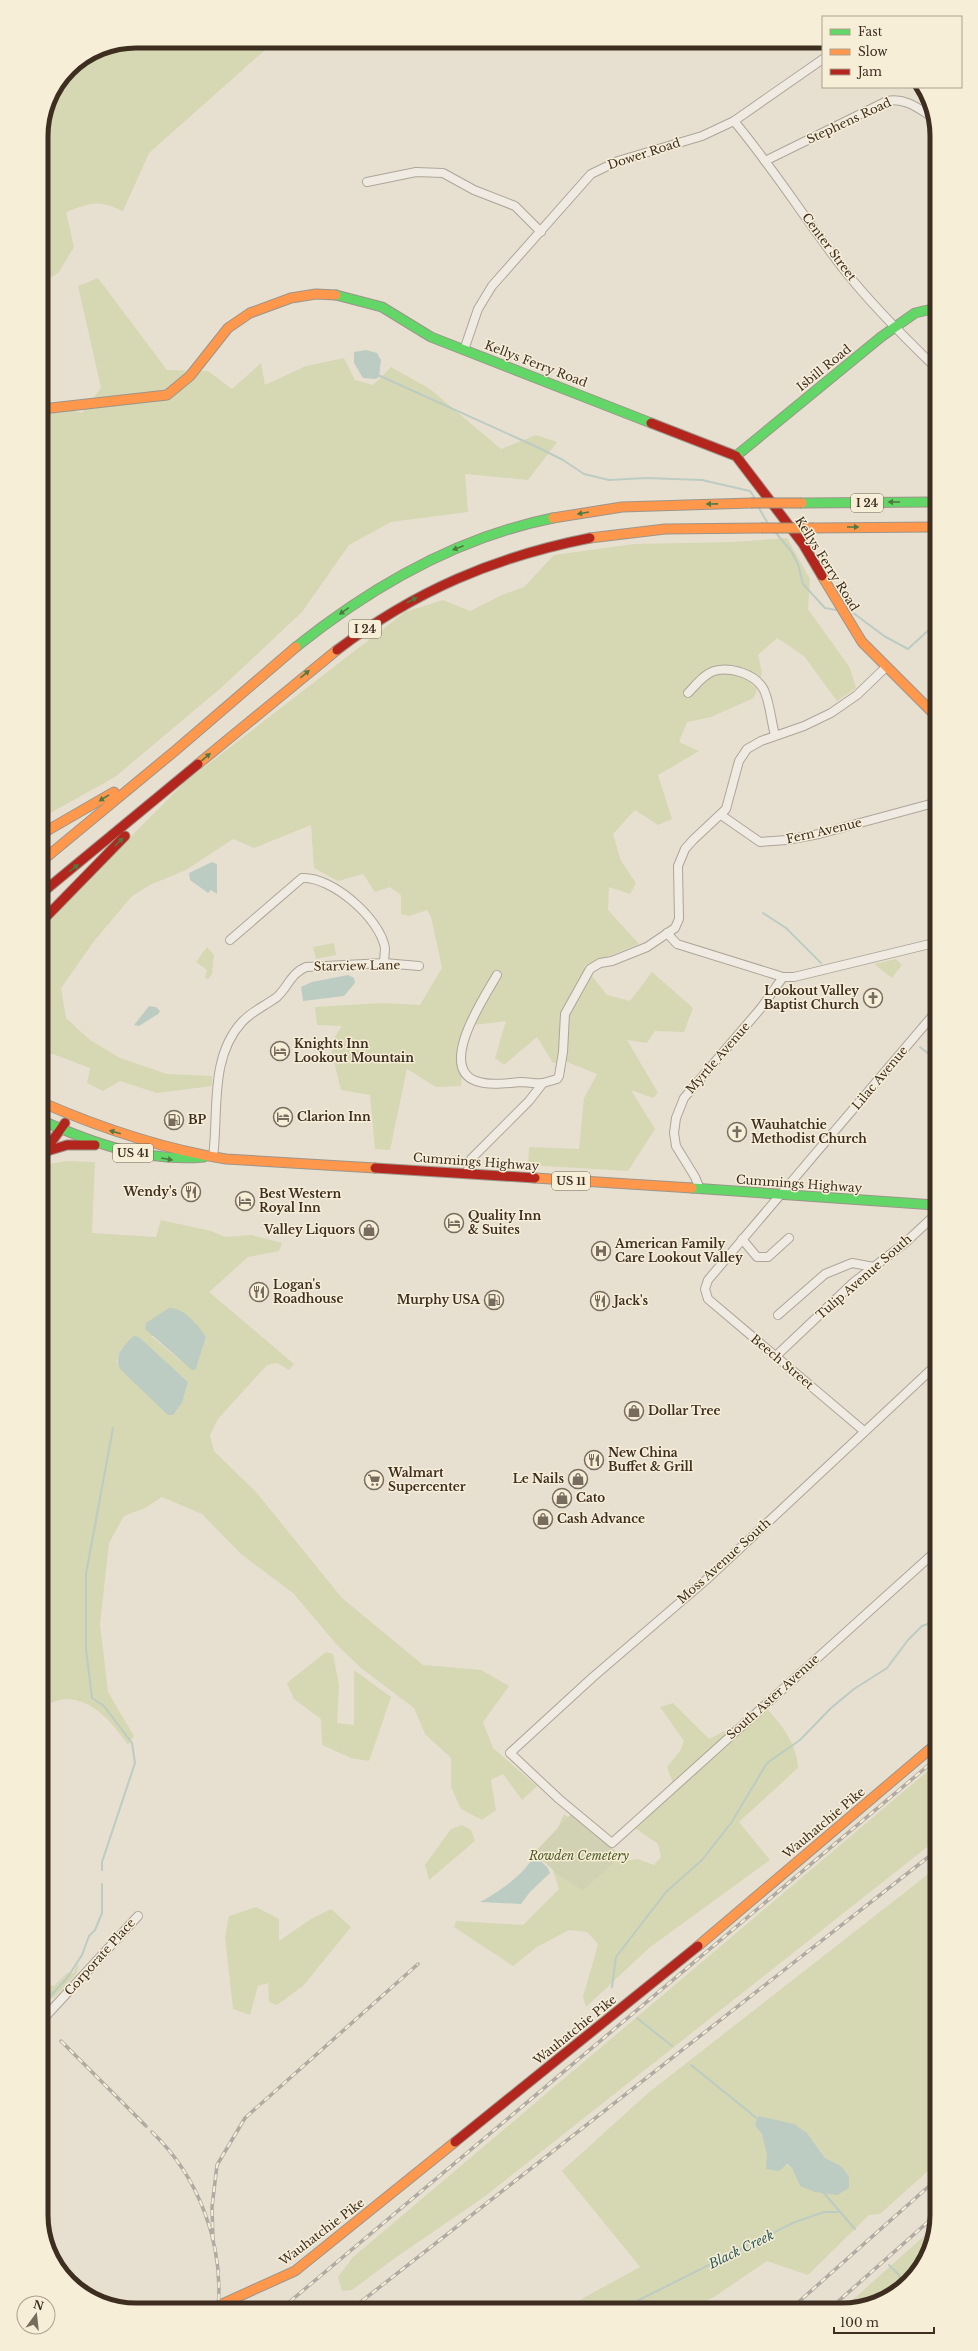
<svg xmlns="http://www.w3.org/2000/svg" width="978" height="2351" viewBox="0 0 978 2351" font-family="'Libre Baskerville',serif">
<style>
.green{fill:#d6d7b3;fill-rule:evenodd}
.cemetery{fill:#d1d1b3}
.water{fill:#bcccc2}
.lines{fill:none;stroke-linecap:round;stroke-linejoin:round}
.stream{stroke:#bcccc2;stroke-width:2}
.street-casing{stroke:#ada599;stroke-width:10}
.fast-casing{stroke:#9c958a;stroke-width:11}
.slow-casing{stroke:#9c958a;stroke-width:11}
.jam-casing{stroke:#9c958a;stroke-width:11}
.street{stroke:#efebe3;stroke-width:8}
.fast{stroke:#63d668;stroke-width:9}
.slow{stroke:#ff974d;stroke-width:9}
.jam{stroke:#b3261e;stroke-width:9}
.rail-casing{stroke:#afaaa2;stroke-width:3.5}
.rail{stroke:#f7eed8;stroke-width:2;stroke-dasharray:6;stroke-linecap:butt}
.slow-bridge-casing{stroke:#928b80;stroke-width:11;stroke-linecap:butt}
.slow-bridge{stroke:#ff974d;stroke-width:9}
.oneway{fill:#4e7a40}
.labels{text-anchor:middle;stroke-width:3;stroke-linejoin:round;paint-order:stroke}
.shield{fill:#f7eed8;stroke:#756857;stroke-width:1}
.shield-label{font-size:11px;font-weight:bold;fill:#3d2e20}
.street-label{font-size:12px;fill:#3d2e20;stroke:#f7eed8}
.poi-label{font-size:12px;font-weight:bold;fill:#3d2e20;stroke:#f7eed8;text-anchor:start}
.park-label{font-size:12px;font-style:italic;fill:#4d5a26;stroke:#f7eed8}
.water-label{font-size:13px;font-style:italic;fill:#2f5d5a;stroke:#f7eed8}
.rim{fill:none;stroke:#3d2e20;stroke-width:5}
</style>
<rect width="100%" height="100%" fill="#e7e0d1"/>
<!-- green -->
<g class="green">
<path d="M 136,41 L 275,41 L 149,153 L 123,211 C 96,200 94,202 66,212 L 74,247 L 59,272 L 42,284 L 41,130 L 48,100 L 69,69 L 100,48 Z"/>
<polygon points="98,278 167,370 208,371 232,389 261,363 265,385 306,366 344,358 355,380 373,385 391,367 430,389 501,449 536,435 557,442 528,480 465,474 468,512 391,522 349,545 302,612 222,687 115,777 43,817 42,402 82,413 101,388 78,286"/>
<polygon points="787,538 810,579 808,609 850,668 856,688 837,701 804,656 777,638 758,655 762,673 754,698 711,717 687,722 679,742 699,751 658,775 672,819 658,825 635,810 613,834 621,861 636,883 630,894 609,887 608,910 639,944 584,966 607,995 630,1001 652,972 693,1008 684,1032 655,1031 647,1043 627,1040 658,1093 653,1098 631,1090 655,1129 628,1171 528,1165 529,1147 579,1149 584,1098 597,1074 567,1062 553,1063 537,1037 504,1065 495,1058 506,1021 465,1026 461,1086 436,1087 407,1069 390,1150 375,1149 370,1095 341,1090 330,1044 342,1026 317,1025 315,1007 382,1003 420,1005 442,968 431,917 427,910 409,916 401,914 401,895 390,887 375,892 363,874 338,881 314,868 311,825 254,848 233,839 186,870 150,885 132,896 95,940 61,988 66,1018 90,1040 120,1058 167,1074 212,1076 212,1086 157,1093 120,1081 103,1091 87,1083 90,1068 53,1054 43,1055 43,929 76,892 185,782 405,612 443,600 470,611 502,595 524,587 554,555 634,544 733,542"/>
<polygon points="334,943 336,955 316,959 313,947"/>
<polygon points="207,947 214,955 212,974 208,979 205,978 207,970 196,962"/>
<polygon points="896,959 902,965 892,978 874,964"/>
<path d="M 66,1161 L 95,1162 L 92,1233 L 156,1237 L 161,1220 L 211,1231 L 225,1237 L 251,1235 L 282,1243 L 279,1251 L 248,1257 L 209,1292 L 294,1364 L 289,1370 L 277,1363 L 267,1365 L 218,1419 L 210,1435 L 214,1451 L 256,1492 L 342,1598 L 423,1665 L 481,1670 L 509,1686 L 483,1722 L 493,1748 L 537,1786 L 522,1800 L 503,1774 L 491,1780 L 496,1810 L 482,1820 L 461,1809 L 451,1787 L 451,1758 L 425,1734 L 414,1708 L 361,1668 L 337,1645 L 293,1593 L 241,1554 L 202,1514 L 162,1497 L 145,1508 L 124,1516 L 109,1543 L 100,1624 L 108,1692 L 134,1736 L 128,1745 C 112,1723 95,1700 66,1699 C 59,1699 51,1703 45,1705 L 44,1165 ZM 197,1327 L 206,1337 L 197,1366 L 181,1361 L 151,1336 ZM 139,1337 L 188,1382 L 182,1403 L 173,1415 L 117,1362 C 118,1348 126,1342 139,1337 Z"/>
<polygon points="326,1652 333,1654 339,1685 337,1723 354,1725 354,1670 391,1697 369,1761 351,1758 322,1745 321,1719 294,1699 287,1683"/>
<path d="M 673,1703 L 709,1739 L 767,1709 C 782,1725 797,1744 798,1768 L 739,1822 L 770,1860 L 649,1948 L 586,2007 L 583,1997 L 598,1944 L 587,1932 L 569,1930 L 537,1947 L 513,1966 L 454,1927 L 456,1921 L 523,1925 L 559,1889 L 547,1852 L 564,1814 L 624,1861 L 638,1859 L 654,1865 L 661,1857 L 658,1844 L 635,1828 L 676,1791 L 667,1767 L 680,1751 L 684,1741 L 660,1707 Z"/>
<polygon points="936,1764 936,1840 484,2197 395,2258 352,2290 342,2291 338,2277 353,2257"/>
<polygon points="462,1825 471,1830 475,1841 429,1880 425,1865 451,1829"/>
<path d="M 936,1868 L 937,2163 L 880,2214 L 869,2215 L 808,2275 L 767,2261 L 714,2297 L 695,2306 L 567,2307 L 640,2267 L 562,2171 L 648,2093 ZM 759,2116 L 807,2133 L 825,2158 L 841,2166 L 849,2176 L 800,2186 L 792,2168 L 767,2155 L 762,2134 L 756,2127 L 755,2123 Z"/>
<polygon points="256,1907 279,1919 279,1941 311,1919 331,1909 351,1927 303,1986 277,2005 269,2002 268,1983 258,1986 250,2015 233,2009 225,1937 229,1916"/>
<polygon points="79,1965 76,1974 54,1998 51,1998 45,2003 45,1985 54,1986 67,1973 74,1973 76,1966"/>
<polygon points="933,2228 917,2273 872,2305 847,2305"/>
</g>
<!-- cemetery -->
<polygon class="cemetery" points="572,1813 621,1856 583,1890 560,1876 534,1853"/>
<!-- water -->
<g class="water">
<polygon points="366,350 377,353 381,360 379,377 376,379 363,378 354,363 354,352"/>
<polygon points="212,862 217,864 217,894 211,890 208,893 190,880 189,873"/>
<polygon points="348,975 354,978 355,983 344,996 303,1001 301,987 312,982"/>
<polygon points="149,1006 156,1007 160,1011 158,1014 139,1026 134,1025"/>
<path d="M 169,1308 C 183,1307 199,1326 206,1337 L 196,1369 L 192,1370 L 145,1329 L 146,1323 Z"/>
<path d="M 134,1336 L 139,1337 L 188,1382 L 182,1403 L 173,1415 L 168,1415 L 120,1369 C 114,1354 123,1346 134,1336 Z"/>
<path d="M 538,1858 L 548,1868 L 550,1873 L 530,1892 L 521,1904 L 480,1902 C 498,1892 521,1877 532,1859 Z"/>
<polygon points="759,2116 794,2124 807,2133 825,2158 841,2166 849,2176 849,2188 837,2195 815,2192 800,2186 792,2168 787,2164 779,2171 766,2169 767,2155 762,2134 756,2127 755,2123"/>
</g>
<g class="lines">
<!-- stream -->
<g class="stream">
<polyline points="820,41 823,42"/>
<polyline points="378,375 537,447 563,460 584,474 609,480 646,478 702,480 750,491 754,497"/>
<polyline points="759,508 767,522"/>
<polyline points="776,533 791,551 798,564 803,584 825,608 836,610"/>
<polyline points="848,609 884,636 908,649 933,626"/>
<polyline points="763,913 786,928 821,963"/>
<polyline points="920,1047 934,1058"/>
<polyline points="102,1870 102,1862 135,1763 132,1743 104,1706 92,1698 86,1649 86,1574 113,1428"/>
<polyline points="612,1987 616,1957 666,1892 702,1860 731,1823 767,1763 800,1740 831,1708 854,1689 887,1668 908,1640 922,1626 936,1621"/>
<polyline points="45,2002 67,1978 82,1955 89,1936 95,1930 102,1913 102,1884"/>
<polyline points="637,2018 672,2046"/>
<polyline points="691,2065 759,2120"/>
<polyline points="823,2192 855,2229"/>
<polyline points="889,2265 899,2275 901,2285"/>
<polyline points="625,2307 795,2222 824,2212 838,2212"/>
</g>
<!-- street casing -->
<g class="street-casing">
<g id="street">
<path d="M 734,121 C 774,169 807,222 845,271 C 872,305 902,335 933,365"/>
<path d="M 765,161 L 887,101 C 904,97 918,108 932,117"/>
<polyline points="367,182 416,172 443,173 474,190 515,206 541,232"/>
<polyline points="464,350 478,309 492,286 591,174 618,161 702,136 734,121 823,59"/>
<path d="M 688,693 C 695,686 704,674 714,671 C 730,666 756,674 764,690 C 770,703 771,721 775,735"/>
<polyline points="721,815 760,842 787,840 819,834 934,803"/>
<polyline points="667,933 677,944 783,977"/>
<path d="M 230,940 L 302,878 C 331,876 380,918 385,948 C 385,952 384,958 384,963"/>
<path d="M 497,975 C 485,996 437,1067 476,1081 C 490,1086 507,1083 521,1082 C 529,1082 536,1084 543,1083"/>
<path d="M 213,1157 C 219,1112 209,1058 242,1022 C 252,1011 265,1006 277,997 C 288,987 291,973 306,967 L 384,963 L 419,966"/>
<polyline points="467,1173 471,1159 529,1101 543,1083 557,1079 559,1076 563,1052 565,1014 590,969 600,963 612,961 647,947 675,928 679,919 678,866 685,849 693,840 726,809 739,761 747,749 761,741 804,726 831,713 857,695 886,667"/>
<polyline points="700,1189 695,1177 676,1146 674,1133 676,1118 684,1098 761,1008 783,977 794,977 934,943"/>
<polyline points="742,1239 757,1257 768,1257 789,1238"/>
<polyline points="778,1315 825,1274 852,1263 874,1267"/>
<polyline points="776,1356 854,1282 905,1243 935,1215"/>
<polyline points="935,1366 706,1580 593,1677 510,1753 559,1799 612,1843 935,1552"/>
<polyline points="864,1431 708,1299 705,1289 708,1280 934,1014"/>
<polyline points="45,2017 138,1916"/>
</g>
</g>
<!-- fast casing -->
<g class="fast-casing">
<g id="fast">
<polyline points="336,295 382,307 431,337 651,423"/>
<polyline points="736,456 881,337 915,313 932,309"/>
<polyline points="802,503 933,502"/>
<path d="M 296,647 C 371,587 458,537 553,518"/>
<path d="M 43,1121 C 95,1144 146,1162 204,1157"/>
<polyline points="692,1188 935,1205"/>
</g>
</g>
<!-- slow casing -->
<g class="slow-casing">
<g id="slow">
<polyline points="42,409 167,395 190,376 228,328 250,313 291,298 316,294 336,295"/>
<polyline points="553,518 622,507 751,503"/>
<polyline points="814,528 933,527"/>
<polyline points="590,538 665,529 761,528"/>
<polyline points="822,576 862,642 933,713"/>
<polyline points="198,764 337,650"/>
<polyline points="43,833 114,792"/>
<polyline points="43,860 176,750 296,647"/>
<path d="M 43,1103 C 101,1128 163,1149 226,1159 L 375,1168"/>
<polyline points="535,1178 692,1188"/>
<polyline points="698,1946 936,1744"/>
<polyline points="211,2309 295,2271 455,2142"/>
</g>
</g>
<!-- jam casing -->
<g class="jam-casing">
<g id="jam">
<polyline points="651,423 736,456 803,544 822,576"/>
<path d="M 337,650 C 415,591 494,557 590,538"/>
<polyline points="43,892 198,764"/>
<polyline points="43,920 125,836"/>
<polyline points="43,1147 50,1144 65,1123"/>
<polyline points="44,1152 67,1145 95,1145"/>
<polyline points="375,1168 535,1178"/>
<polyline points="455,2142 698,1946"/>
</g>
</g>
<!-- street -->
<use href="#street" class="street"/>
<!-- fast -->
<use href="#fast" class="fast"/>
<!-- slow -->
<use href="#slow" class="slow"/>
<!-- jam -->
<use href="#jam" class="jam"/>
<!-- rail casing -->
<g class="rail-casing">
<g id="rail">
<polyline points="61,2041 146,2126"/>
<path d="M 152,2132 C 199,2177 224,2244 218,2309"/>
<polyline points="213,2240 212,2207 217,2165 245,2118 418,1964"/>
<polyline points="834,2305 937,2214"/>
<polyline points="794,2306 937,2179"/>
<polyline points="353,2308 936,1851"/>
<polyline points="281,2309 936,1759"/>
</g>
</g>
<!-- rail -->
<use href="#rail" class="rail"/>
<!-- slow-bridge casing -->
<g class="slow-bridge-casing">
<g id="slow-bridge">
<polyline points="751,503 802,503"/>
<polyline points="761,528 814,528"/>
</g>
</g>
<!-- slow-bridge -->
<use href="#slow-bridge" class="slow-bridge"/>
</g>
<!-- one-way arrows -->
<defs><path id="oneway-solid" d="M-6-.8H1V-3.2L6.5 0L1 3.2V.8H-6Z"/></defs>
<g class="oneway">
<use href="#oneway-solid" transform="translate(894 502) rotate(180)"/>
<use href="#oneway-solid" transform="translate(712 504) rotate(179)"/>
<use href="#oneway-solid" transform="translate(583 513) rotate(170)"/>
<use href="#oneway-solid" transform="translate(853 527)"/>
<use href="#oneway-solid" transform="translate(458 548) rotate(159)"/>
<use href="#oneway-solid" transform="translate(412 600) rotate(-28)"/>
<use href="#oneway-solid" transform="translate(344 611) rotate(145)"/>
<use href="#oneway-solid" transform="translate(305 674) rotate(-40)"/>
<use href="#oneway-solid" transform="translate(206 757) rotate(-40)"/>
<use href="#oneway-solid" transform="translate(104 798) rotate(148)"/>
<use href="#oneway-solid" transform="translate(119 842) rotate(-45)"/>
<use href="#oneway-solid" transform="translate(74 868) rotate(-38)"/>
<use href="#oneway-solid" transform="translate(115 1132) rotate(-164)"/>
<use href="#oneway-solid" transform="translate(167 1159) rotate(10)"/>
</g>
<!-- icons -->
<defs>
<g id="church-ring" transform="scale(1)"><circle r="9.5" fill="#f7eed8" stroke="#786c5e" stroke-width="1.5"/><path d="M-1.2-6h2.4v3.5h3.3v2.4h-3.3V6h-2.4V-.1h-3.3v-2.4h3.3Z" fill="#786c5e"/></g>
<g id="hotel-ring" transform="scale(1)"><circle r="9.5" fill="#f7eed8" stroke="#786c5e" stroke-width="1.5"/><path d="M-6-4.5h1.5V1H6V5H4.5V3h-9V5H-6ZM-4 0a1.8 1.8 0 1 1 3.6 0ZM.5 0V-2.5h3Q6-2.5 6 0Z" fill="#786c5e"/></g>
<g id="fuel-ring" transform="scale(1)"><circle r="9.5" fill="#f7eed8" stroke="#786c5e" stroke-width="1.5"/><path d="M-5.5-6h7V0h2V4h1.3V-2.5L3-4.5l.8-.8L6-3V5H2.5V1h-1V6h-7ZM-4.2-4.7v3.2H.2V-4.7Z" fill="#786c5e"/></g>
<g id="restaurant-ring" transform="scale(1)"><circle r="9.5" fill="#f7eed8" stroke="#786c5e" stroke-width="1.5"/><path d="M-5-6h1v4h1v-4h1v4h1v-4h1v5L-1.5 .5V6h-2V.5L-5-1ZM5-6V6H3V1.5H1.5Q1.5-4 5-6Z" fill="#786c5e"/></g>
<g id="shop-ring" transform="scale(1)"><circle r="9.5" fill="#f7eed8" stroke="#786c5e" stroke-width="1.5"/><path d="M-5-2.5h2.3a2.7 3.5 0 0 1 5.4 0H5L5.5 6h-11ZM-1.5-2.5h3a1.5 2.3 0 0 0-3 0Z" fill="#786c5e"/></g>
<g id="hospital-ring" transform="scale(1)"><circle r="9.5" fill="#f7eed8" stroke="#786c5e" stroke-width="1.5"/><path d="M-5-5h3v3.5h4V-5h3V5h-3V1.5h-4V5h-3Z" fill="#786c5e"/></g>
<g id="supermarket-ring" transform="scale(1)"><circle r="9.5" fill="#f7eed8" stroke="#786c5e" stroke-width="1.5"/><path d="M-6-5.5h2.5l.6 2H6L4.5 2H-2.5L-4.4-4H-6ZM-1.5 3.2a1.3 1.3 0 1 0 .1 0ZM3 3.2a1.3 1.3 0 1 0 .1 0Z" fill="#786c5e"/></g>
</defs>
<g fill-rule="evenodd">
<use href="#church-ring" x="873" y="998"/>
<use href="#hotel-ring" x="280" y="1051"/>
<use href="#hotel-ring" x="283" y="1117"/>
<use href="#fuel-ring" x="174" y="1120"/>
<use href="#church-ring" x="737" y="1132"/>
<use href="#restaurant-ring" x="191" y="1192"/>
<use href="#hotel-ring" x="245" y="1201"/>
<use href="#hotel-ring" x="454" y="1223"/>
<use href="#shop-ring" x="369" y="1230"/>
<use href="#hospital-ring" x="601" y="1251"/>
<use href="#restaurant-ring" x="259" y="1292"/>
<use href="#fuel-ring" x="494" y="1300"/>
<use href="#restaurant-ring" x="600" y="1301"/>
<use href="#shop-ring" x="634" y="1411"/>
<use href="#restaurant-ring" x="594" y="1460"/>
<use href="#shop-ring" x="578" y="1479"/>
<use href="#supermarket-ring" x="374" y="1480"/>
<use href="#shop-ring" x="562" y="1498"/>
<use href="#shop-ring" x="543" y="1519"/>
</g>
<g class="labels">
<!-- shield labels -->
<g class="shield">
<rect x="851" y="494" width="32" height="18" rx="3"/>
<rect x="349" y="620" width="32" height="18" rx="3"/>
<rect x="113" y="1144" width="40" height="18" rx="3"/>
<rect x="552" y="1172" width="38" height="18" rx="3"/>
</g>
<g class="shield-label">
<text x="867" y="507">I 24</text>
<text x="365" y="633">I 24</text>
<text x="133" y="1157">US 41</text>
<text x="571" y="1185">US 11</text>
</g>
<!-- street labels -->
<g class="street-label">
<text transform="translate(849 121) rotate(-25)" y="4">Stephens Road</text>
<text transform="translate(644 154) rotate(-18)" y="4">Dower Road</text>
<text transform="translate(829 247) rotate(53)" y="4">Center Street</text>
<text transform="translate(536 364) rotate(21)" y="4">Kellys Ferry Road</text>
<text transform="translate(824 368) rotate(-39)" y="4">Isbill Road</text>
<text transform="translate(827 564) rotate(58)" y="4">Kellys Ferry Road</text>
<text transform="translate(824 831) rotate(-13)" y="4">Fern Avenue</text>
<text transform="translate(357 966) rotate(-1)" y="4">Starview Lane</text>
<text transform="translate(718 1058) rotate(-49)" y="4">Myrtle Avenue</text>
<text transform="translate(880 1078) rotate(-50)" y="4">Lilac Avenue</text>
<text transform="translate(476 1162) rotate(4)" y="4">Cummings Highway</text>
<text transform="translate(799 1184) rotate(4)" y="4">Cummings Highway</text>
<text transform="translate(864 1277) rotate(-41)" y="4">Tulip Avenue South</text>
<text transform="translate(782 1362) rotate(40)" y="4">Beech Street</text>
<text transform="translate(724 1561) rotate(-42)" y="4">Moss Avenue South</text>
<text transform="translate(773 1697) rotate(-42)" y="4">South Aster Avenue</text>
<text transform="translate(824 1823) rotate(-40)" y="4">Wauhatchie Pike</text>
<text transform="translate(100 1957) rotate(-48)" y="4">Corporate Place</text>
<text transform="translate(575 2030) rotate(-39)" y="4">Wauhatchie Pike</text>
<text transform="translate(322 2232) rotate(-37)" y="4">Wauhatchie Pike</text>
</g>
<!-- poi labels -->
<g class="poi-label">
<text x="859" y="995" text-anchor="end">Lookout Valley<tspan x="859" dy="14">Baptist Church</tspan></text>
<text x="294" y="1048">Knights Inn<tspan x="294" dy="14">Lookout Mountain</tspan></text>
<text x="297" y="1121">Clarion Inn</text>
<text x="188" y="1124">BP</text>
<text x="751" y="1129">Wauhatchie<tspan x="751" dy="14">Methodist Church</tspan></text>
<text x="177" y="1196" text-anchor="end">Wendy's</text>
<text x="259" y="1198">Best Western<tspan x="259" dy="14">Royal Inn</tspan></text>
<text x="468" y="1220">Quality Inn<tspan x="468" dy="14">&amp; Suites</tspan></text>
<text x="355" y="1234" text-anchor="end">Valley Liquors</text>
<text x="615" y="1248">American Family<tspan x="615" dy="14">Care Lookout Valley</tspan></text>
<text x="273" y="1289">Logan's<tspan x="273" dy="14">Roadhouse</tspan></text>
<text x="480" y="1304" text-anchor="end">Murphy USA</text>
<text x="614" y="1305">Jack's</text>
<text x="648" y="1415">Dollar Tree</text>
<text x="608" y="1457">New China<tspan x="608" dy="14">Buffet &amp; Grill</tspan></text>
<text x="388" y="1477">Walmart<tspan x="388" dy="14">Supercenter</tspan></text>
<text x="564" y="1483" text-anchor="end">Le Nails</text>
<text x="576" y="1502">Cato</text>
<text x="557" y="1523">Cash Advance</text>
</g>
<!-- park labels -->
<g class="park-label">
<text x="579" y="1860">Rowden Cemetery</text>
</g>
<!-- water labels -->
<g class="water-label">
<text transform="translate(741 2249) rotate(-26)" y="5">Black Creek</text>
</g>
</g>
<!-- crop -->
<path d="M0 0H978V2351H0ZM136 48H842A88 88 0 0 1 930 136V2215A88 88 0 0 1 842 2303H136A88 88 0 0 1 48 2215V136A88 88 0 0 1 136 48Z" fill="#f7eed8" fill-rule="evenodd"/>
<path class="rim" d="M136 48H842A88 88 0 0 1 930 136V2215A88 88 0 0 1 842 2303H136A88 88 0 0 1 48 2215V136A88 88 0 0 1 136 48Z"/>
<!-- legend -->
<rect x="822" y="16" width="140" height="72" fill="#f7eed8" stroke="#ada18e"/>
<rect x="830" y="29" width="20" height="6" fill="#63d668" stroke="#ada18e"/>
<text x="858" y="36" font-size="12" fill="#3d2e20">Fast</text>
<rect x="830" y="49" width="20" height="6" fill="#ff974d" stroke="#ada18e"/>
<text x="858" y="56" font-size="12" fill="#3d2e20">Slow</text>
<rect x="830" y="69" width="20" height="6" fill="#b3261e" stroke="#ada18e"/>
<text x="858" y="76" font-size="12" fill="#3d2e20">Jam</text>
<!-- north arrow -->
<g transform="translate(36 2315) rotate(15)"><circle r="19" fill="#f7eed8" stroke="#ada18e"/>
<path d="M0-3L7 15L0 10L-7 15Z" fill="#786c5e"/>
<text y="-6" font-size="11" font-weight="bold" text-anchor="middle" fill="#3d2e20">N</text>
</g>
<!-- scale -->
<path d="M834 2327v6h100v-6" fill="none" stroke="#3d2e20" stroke-width="2"/>
<text x="840" y="2327" font-size="12" fill="#3d2e20" stroke="#f7eed8" stroke-width="3" paint-order="stroke">100 m</text>
</svg>
